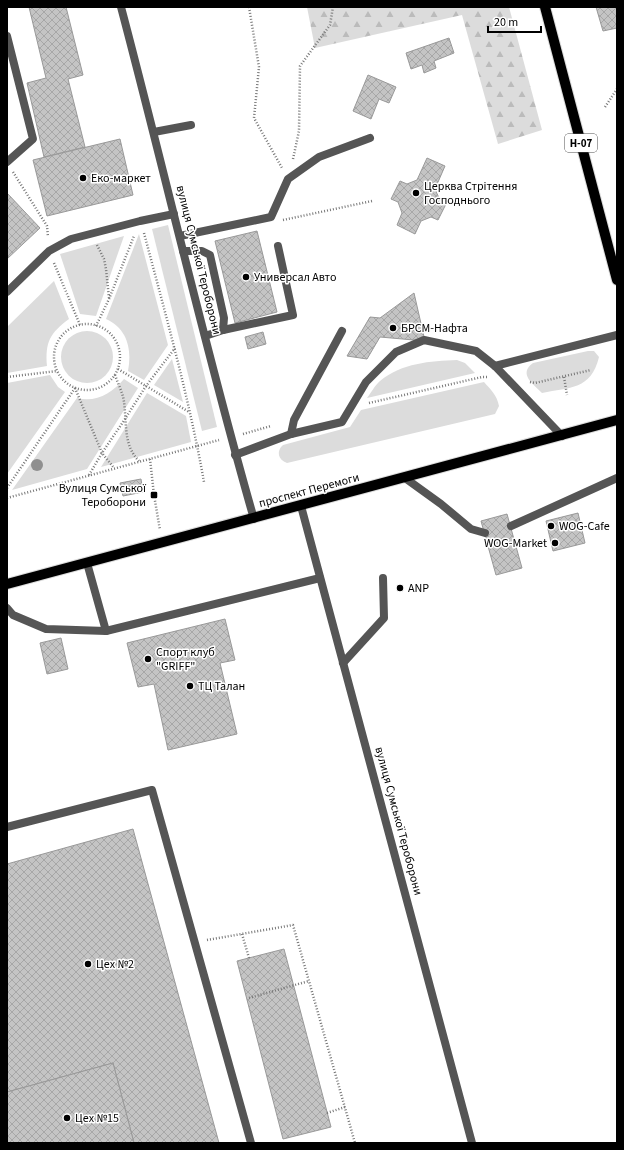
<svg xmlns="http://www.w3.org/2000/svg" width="624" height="1150" viewBox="0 0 624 1150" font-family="'Source Sans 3',sans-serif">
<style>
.green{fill:#dcdcdc}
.forest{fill:url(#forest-firs)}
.building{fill:url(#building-cross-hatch);stroke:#999}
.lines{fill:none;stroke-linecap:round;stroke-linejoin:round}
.primary-casing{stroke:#dbdbdb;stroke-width:12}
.path{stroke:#777;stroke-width:2.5;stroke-dasharray:1 2;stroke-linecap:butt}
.service{stroke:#555;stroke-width:8}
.minor{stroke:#555;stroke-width:8}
.primary{stroke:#000;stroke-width:10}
.tree{fill:#8f8f8f}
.poi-dot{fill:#000;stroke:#fff;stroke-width:1.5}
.labels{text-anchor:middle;stroke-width:3;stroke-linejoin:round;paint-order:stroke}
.shield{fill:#fff;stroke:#4c4c4c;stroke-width:1}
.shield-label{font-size:11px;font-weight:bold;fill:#000}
.poi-label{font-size:12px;fill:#000;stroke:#fff;text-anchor:start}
.street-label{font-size:12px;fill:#000;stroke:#fff}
</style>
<defs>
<pattern id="forest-firs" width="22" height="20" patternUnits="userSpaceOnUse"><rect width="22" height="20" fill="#dcdcdc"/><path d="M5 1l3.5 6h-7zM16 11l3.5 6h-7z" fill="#bbb"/></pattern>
<pattern id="building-cross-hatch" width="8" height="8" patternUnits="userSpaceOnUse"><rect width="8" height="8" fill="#c4c4c4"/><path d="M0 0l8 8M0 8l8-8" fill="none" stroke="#a7a7a7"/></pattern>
</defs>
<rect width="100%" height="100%" fill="#fff"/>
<!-- green -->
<g class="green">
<polygon points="168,225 217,427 202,431 152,229"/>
<path d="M 139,234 L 168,345 L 144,380 L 128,371 C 132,350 128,329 106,319 Z"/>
<polygon points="124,236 96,316 80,314 60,254"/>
<path d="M 54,281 L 69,319 C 50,333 45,342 47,366 L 7,373 L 7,325 L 8,326 Z"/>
<circle cx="87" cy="357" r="26"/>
<path d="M 588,351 L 594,351 L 599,357 C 591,390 570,387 542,393 C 533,384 518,374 533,363 Z"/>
<polygon points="172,359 183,402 154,385"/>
<path d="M 457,360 L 465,363 L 475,373 L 367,398 C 371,393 375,385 380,381 C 402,363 430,361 457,360 Z"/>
<polygon points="50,375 58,387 65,392 7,474 7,383"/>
<path d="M 124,379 L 138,388 L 87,469 L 12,490 L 77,398 C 96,403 112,393 124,379 Z"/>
<path d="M 484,382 C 491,390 497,395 499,406 L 495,414 L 287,463 C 278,460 276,451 283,445 L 350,427 L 361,410 Z"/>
<polygon points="147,393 186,416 191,442 101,467"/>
</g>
<!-- forest -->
<polygon class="forest" points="307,7 509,7 542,130 498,144 462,15 315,48"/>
<!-- building -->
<g class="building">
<polygon points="29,7 66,7 83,75 68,79 85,147 44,157 27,83 46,78"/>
<polygon points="596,7 617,7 617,28 603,31"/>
<polygon points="449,38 454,53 434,61 436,68 424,73 422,65 411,69 406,53"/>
<polygon points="368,75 396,87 389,103 379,99 371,119 353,111"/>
<polygon points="120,139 133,195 47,216 33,160"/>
<polygon points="427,158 445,166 435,189 439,198 447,202 438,220 431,217 421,221 415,234 397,225 402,213 398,202 391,199 400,181 407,184 417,180"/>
<polygon points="7,193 40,228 7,259"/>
<polygon points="257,231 277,312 235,323 215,241"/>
<polygon points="414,293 425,341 380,337 367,359 347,356 370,317 380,318"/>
<polygon points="263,332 266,344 248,349 245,337"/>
<polygon points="141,479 143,492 123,496 120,483"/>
<polygon points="578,513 585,543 553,551 546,521"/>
<polygon points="507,514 522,568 496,575 481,521"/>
<polygon points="225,619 235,660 220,663 237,734 168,750 154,684 138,687 127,643"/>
<polygon points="61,638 68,669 47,674 40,643"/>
<polygon points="133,829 219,1143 134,1143 113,1063 7,1092 7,864"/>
<polygon points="284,949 331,1127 283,1139 237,961"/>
<polygon points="113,1063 134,1143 7,1143 7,1092"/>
</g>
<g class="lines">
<!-- primary casing -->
<g class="primary-casing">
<g id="primary">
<polyline points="545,7 617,280"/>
<polyline points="7,584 617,420"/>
</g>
</g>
<!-- path -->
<g class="path">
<polyline points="249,7 259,67 254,118 282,168"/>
<polyline points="605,107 617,89"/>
<polyline points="293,159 299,131 300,66 330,25 333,7"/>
<polyline points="13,172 47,226 48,237"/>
<polyline points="283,220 372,201"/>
<path d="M 144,233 C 166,316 189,398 204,482"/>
<polyline points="97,245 104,259 106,269 109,298"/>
<polyline points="54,263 80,325"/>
<circle cx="87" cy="357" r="33"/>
<polyline points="96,326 109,299 134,236"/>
<polyline points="118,369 189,412"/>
<path d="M 115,375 C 118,384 123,393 124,402 C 127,423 123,445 139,461"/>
<polyline points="7,377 57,371"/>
<polyline points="564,377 567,395"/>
<polyline points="530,382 535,383 591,370"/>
<polyline points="75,388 102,453 114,468"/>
<polyline points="369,403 482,377 487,377"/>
<polyline points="243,434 271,426"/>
<polyline points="150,459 154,495 160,530"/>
<polyline points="89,475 102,453 125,419 146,386 175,348"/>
<polyline points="7,488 75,388"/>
<polyline points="7,498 219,440"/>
<polyline points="242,934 249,958"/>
<polyline points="207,940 293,925 355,1143"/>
<polyline points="249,998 309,981"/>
<polyline points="327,1113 345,1107"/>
</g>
<!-- service -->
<g class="service">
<polyline points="7,36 33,139 7,162"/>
<polyline points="154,132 191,125"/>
<polyline points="180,236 271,217 288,179 319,157 370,138"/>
<polyline points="183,251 202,251 210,255 224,318 223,330"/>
<polyline points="7,292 49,251 71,239 140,221 174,214"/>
<polyline points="205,336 223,330 293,315 278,246"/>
<polyline points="495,366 617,335"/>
<polyline points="291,434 294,420 342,331"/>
<polyline points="235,455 291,434 342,422 366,382 396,352 424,340 476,351 495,366 562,436"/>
<polyline points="405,478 441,504 471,529 485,533"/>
<polyline points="511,526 617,478"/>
<polyline points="87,563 106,631"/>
<polyline points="7,608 13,615 46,629 106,631 320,578"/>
<polyline points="343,663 384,618 383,578"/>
<polyline points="7,827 152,790 251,1143"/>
</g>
<!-- minor -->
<g class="minor">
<path d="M 121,7 C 166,177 205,349 254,519"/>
<polyline points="301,506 472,1143"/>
</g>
<!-- primary -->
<use href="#primary" class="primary"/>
</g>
<!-- trees -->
<circle class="tree" cx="37" cy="465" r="6"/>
<!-- markers -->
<g class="poi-dot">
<circle cx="83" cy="178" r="4"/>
<circle cx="416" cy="193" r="4"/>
<circle cx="246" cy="277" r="4"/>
<circle cx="393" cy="328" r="4"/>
<rect x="150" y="491" width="8" height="8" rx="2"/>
<circle cx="551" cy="526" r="4"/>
<circle cx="555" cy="543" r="4"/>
<circle cx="400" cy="588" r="4"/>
<circle cx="148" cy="659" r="4"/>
<circle cx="190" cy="686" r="4"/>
<circle cx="88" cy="964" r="4"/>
<circle cx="67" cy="1118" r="4"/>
</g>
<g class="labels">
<!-- shield labels -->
<rect class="shield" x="565" y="134" width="32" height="18" rx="3"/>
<g class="shield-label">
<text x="581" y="147">Н-07</text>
</g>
<!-- poi labels -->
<g class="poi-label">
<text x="91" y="182">Еко-маркет</text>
<text x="424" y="190">Церква Стрітення<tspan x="424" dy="14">Господнього</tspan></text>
<text x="254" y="281">Универсал Авто</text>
<text x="401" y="332">БРСМ-Нафта</text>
<text x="146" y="492" text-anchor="end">Вулиця Сумської<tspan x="146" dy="14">Тероборони</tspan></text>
<text x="559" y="530">WOG-Cafe</text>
<text x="547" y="547" text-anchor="end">WOG-Market</text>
<text x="408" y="592">ANP</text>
<text x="156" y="656">Спорт клуб<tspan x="156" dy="14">"GRIFF"</tspan></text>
<text x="198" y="690">ТЦ Талан</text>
<text x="96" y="968">Цех №2</text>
<text x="75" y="1122">Цех №15</text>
</g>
<!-- street labels -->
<g class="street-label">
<text transform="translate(199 260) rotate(76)" y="4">вулиця Сумської Тероборони</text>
<text transform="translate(309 490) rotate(-15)" y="4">проспект Перемоги</text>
<text transform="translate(399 821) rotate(75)" y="4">вулиця Сумської Тероборони</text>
</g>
</g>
<!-- border -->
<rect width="624" height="1150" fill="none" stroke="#000000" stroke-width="16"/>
<!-- scale -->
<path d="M488 26v6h53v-6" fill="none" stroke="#000000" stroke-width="2"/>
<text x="494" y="26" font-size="12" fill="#000000" stroke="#ffffff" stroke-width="3" paint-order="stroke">20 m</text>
</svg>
